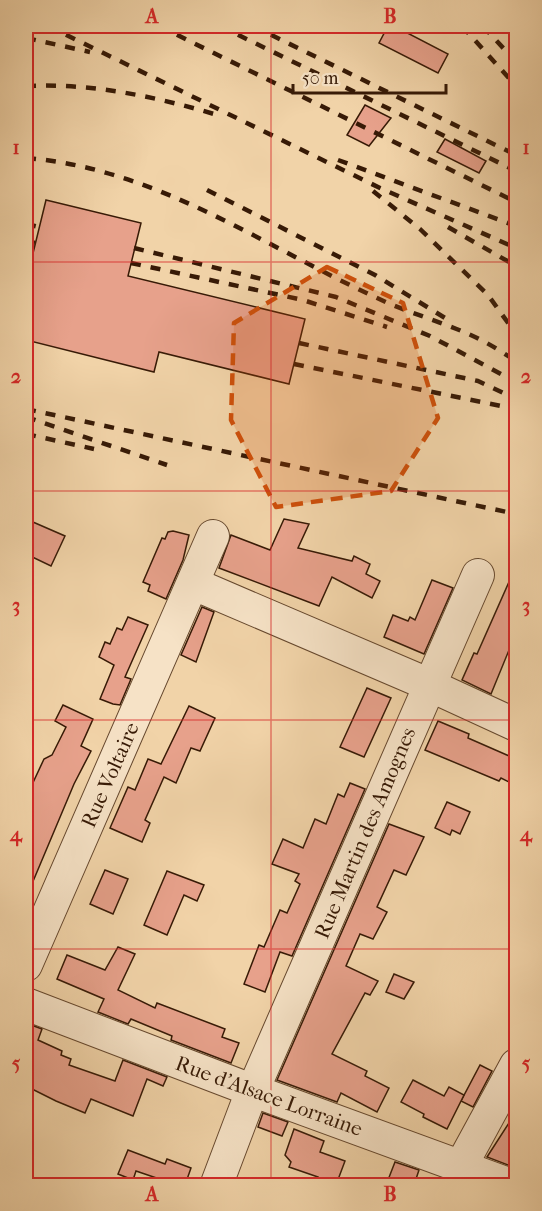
<svg xmlns="http://www.w3.org/2000/svg" width="542" height="1211" viewBox="0 0 542 1211" font-family="'IM FELL French Canon',serif">
<style>
.building{fill:#e7a18b;stroke:#371a06;stroke-width:1.5}
.lines{fill:none;stroke-linecap:round;stroke-linejoin:round}
.minor-casing{stroke:#66482e;stroke-width:34}
.minor{stroke:#f6e2c6;stroke-width:32}
.rail{stroke:#371a06;stroke-width:4.5;stroke-dasharray:10 10;stroke-linecap:butt}
.marked{fill:#cd500b;fill-opacity:0.2;stroke:#cd500b;stroke-width:4.5;stroke-dasharray:12 8;stroke-linejoin:round}
.grid{fill:none;stroke:#d62828;stroke-width:1.5;stroke-opacity:0.55}
.labels{text-anchor:middle;stroke-width:6;stroke-linejoin:round;paint-order:stroke}
.street-label{font-size:21px;fill:#371a06;stroke:#f6e2c6}
.neatline{fill:none;stroke:#d62828;stroke-width:2}
.grid-label{font-size:20px;text-anchor:middle;font-weight:bold;fill:#d62828}
</style>
<rect width="100%" height="100%" fill="#f1d3a8"/>
<filter id="stains"><feTurbulence type="fractalNoise" baseFrequency=".00333" numOctaves="4"/><feColorMatrix values="0 0 0 0 .2 0 0 0 0 .09 0 0 0 0 .02 0 0 0 .5 -.17"/></filter>
<radialGradient id="worn" r=".72"><stop offset=".6" stop-color="#630" stop-opacity="0"/><stop offset="1" stop-color="#630" stop-opacity=".3"/></radialGradient>
<!-- building -->
<g class="building">
<polygon points="388,26 394,26 448,54 438,73 379,43"/>
<polygon points="365,105 391,118 369,146 347,135"/>
<polygon points="445,139 486,161 479,173 437,152"/>
<polygon points="46,200 141,223 128,276 305,319 289,384 159,352 154,372 26,340 26,282"/>
<polygon points="26,519 65,536 51,566 26,554"/>
<polygon points="284,519 309,524 298,548 352,561 354,556 370,564 366,574 380,581 372,598 332,577 319,606 219,568 231,535 270,550"/>
<polygon points="173,531 189,535 183,560 166,599 148,591 150,585 143,582 162,538 165,539 168,532"/>
<polygon points="516,566 516,633 491,694 462,680 474,653 477,654"/>
<polygon points="432,580 453,588 424,654 384,637 393,615 408,621 410,617 415,620"/>
<polygon points="202,607 214,612 196,662 181,655"/>
<polygon points="128,617 148,625 125,677 131,679 120,705 113,704 100,699 114,665 99,657 105,642 110,644 117,628 122,630"/>
<polygon points="367,688 391,698 364,757 340,747"/>
<polygon points="63,705 93,719 81,746 91,751 74,784 26,898 26,787 30,789 44,759 52,755 66,727 55,721"/>
<polygon points="189,706 215,718 200,751 191,748 176,783 164,777 145,820 150,823 142,842 110,828 128,787 135,790 148,759 161,764"/>
<polygon points="438,721 469,734 468,738 516,759 516,771 511,783 501,778 499,781 425,750"/>
<polygon points="350,783 365,789 292,956 280,952 265,992 244,984 259,945 264,947 280,910 287,913 300,884 295,881 299,874 272,864 283,839 303,848 315,819 326,824 338,794 344,797"/>
<polygon points="447,802 470,812 460,834 452,830 450,835 435,828"/>
<polygon points="389,824 424,837 406,875 394,870 377,907 387,912 373,939 360,934 346,966 378,981 370,995 365,993 332,1054 367,1071 365,1076 389,1088 377,1112 341,1093 337,1102 277,1080"/>
<polygon points="105,870 128,879 113,914 90,904"/>
<polygon points="167,871 204,885 197,901 184,895 167,935 144,925"/>
<polygon points="118,947 135,954 118,990 155,1008 157,1003 225,1029 222,1037 239,1043 231,1063 171,1040 172,1036 131,1019 128,1024 98,1012 104,999 57,979 67,955 105,970"/>
<polygon points="394,974 414,982 404,999 386,992"/>
<polygon points="26,1023 42,1029 38,1040 62,1051 61,1055 71,1059 69,1065 115,1081 123,1060 167,1077 163,1086 147,1079 133,1116 91,1099 85,1113 56,1101 26,1086"/>
<polygon points="480,1065 492,1071 473,1107 461,1101"/>
<polygon points="413,1080 444,1096 449,1087 464,1095 447,1129 423,1117 424,1114 401,1102"/>
<polygon points="516,1112 516,1168 487,1157"/>
<polygon points="263,1113 288,1122 282,1136 258,1127"/>
<polygon points="294,1129 324,1141 320,1152 345,1161 336,1185 315,1185 318,1177 289,1167 291,1162 285,1155"/>
<polygon points="128,1150 165,1164 167,1159 191,1168 185,1185 177,1185 136,1171 133,1180 118,1174"/>
<polygon points="395,1162 419,1170 414,1185 393,1185 394,1182 388,1180"/>
</g>
<g class="lines">
<!-- minor casing -->
<g class="minor-casing">
<g id="minor">
<polyline points="194,584 416,679 516,725"/>
<polyline points="26,965 213,536"/>
<polyline points="26,1004 254,1091 514,1186"/>
<polyline points="461,1166 516,1065"/>
<polyline points="216,1186 247,1104 478,575"/>
</g>
</g>
<!-- minor -->
<use href="#minor" class="minor"/>
<!-- rail -->
<g class="rail">
<polyline points="48,26 380,188 516,248"/>
<polyline points="159,26 516,202"/>
<polyline points="220,26 516,171"/>
<polyline points="253,26 516,155"/>
<polyline points="462,26 516,86"/>
<polyline points="483,26 516,62"/>
<polyline points="26,38 90,52"/>
<path d="M 26,86 C 90,83 153,96 214,114"/>
<path d="M 26,158 C 158,168 269,250 388,303 C 418,316 452,325 481,340 C 493,346 505,354 516,361"/>
<polyline points="338,160 516,226"/>
<polyline points="207,190 375,275 450,321"/>
<polyline points="373,191 420,229 488,295 516,334"/>
<polyline points="26,224 39,227"/>
<polyline points="448,227 516,266"/>
<polyline points="26,241 35,243"/>
<polyline points="134,248 336,297 430,336 516,382"/>
<polyline points="131,263 303,300 387,327"/>
<polyline points="299,343 478,381 516,399"/>
<polyline points="294,364 516,409"/>
<polyline points="26,409 516,514"/>
<polyline points="26,417 167,465"/>
<polyline points="26,434 94,449"/>
</g>
</g>
<!-- marked area -->
<path class="marked" d="M 327,267 L 403,303 L 438,418 L 391,491 L 276,507 L 231,420 L 234,323 Z"/>
<!-- grid -->
<path class="grid" d="M 271,26 L 271,1186M 26,262 L 516,262M 26,491 L 516,491M 26,720 L 516,720M 26,949 L 516,949"/>
<g class="labels">
<!-- street labels -->
<g class="street-label">
<text transform="translate(110 775) rotate(-66)" y="7">Rue Voltaire</text>
<text transform="translate(365 833) rotate(-67)" y="7">Rue Martin des Amognes</text>
<text transform="translate(269 1096) rotate(20)" y="7">Rue d'Alsace Lorraine</text>
</g>
</g>
<!-- margin -->
<rect width="542" height="1211" fill="none" stroke="#f1d3a8" stroke-width="66"/>
<!-- scale -->
<path d="M293 84v9h153v-9" fill="none" stroke="#371a06" stroke-width="3"/>
<text x="302" y="84" font-size="18" fill="#371a06" stroke="#f6e2c6" stroke-width="4.5" paint-order="stroke">50 m</text>
<rect x="33" y="33" width="476" height="1145" class="neatline"/>
<g class="grid-label">
<text x="152" y="23">A</text>
<text x="390" y="23">B</text>
<text x="16" y="154">1</text>
<text x="526" y="154">1</text>
<text x="16" y="383">2</text>
<text x="526" y="383">2</text>
<text x="16" y="612">3</text>
<text x="526" y="612">3</text>
<text x="16" y="841">4</text>
<text x="526" y="841">4</text>
<text x="16" y="1070">5</text>
<text x="526" y="1070">5</text>
<text x="152" y="1201">A</text>
<text x="390" y="1201">B</text>
</g>
<rect width="100%" height="100%" filter="url(#stains)"/>
<rect width="100%" height="100%" fill="url(#worn)"/>
</svg>
